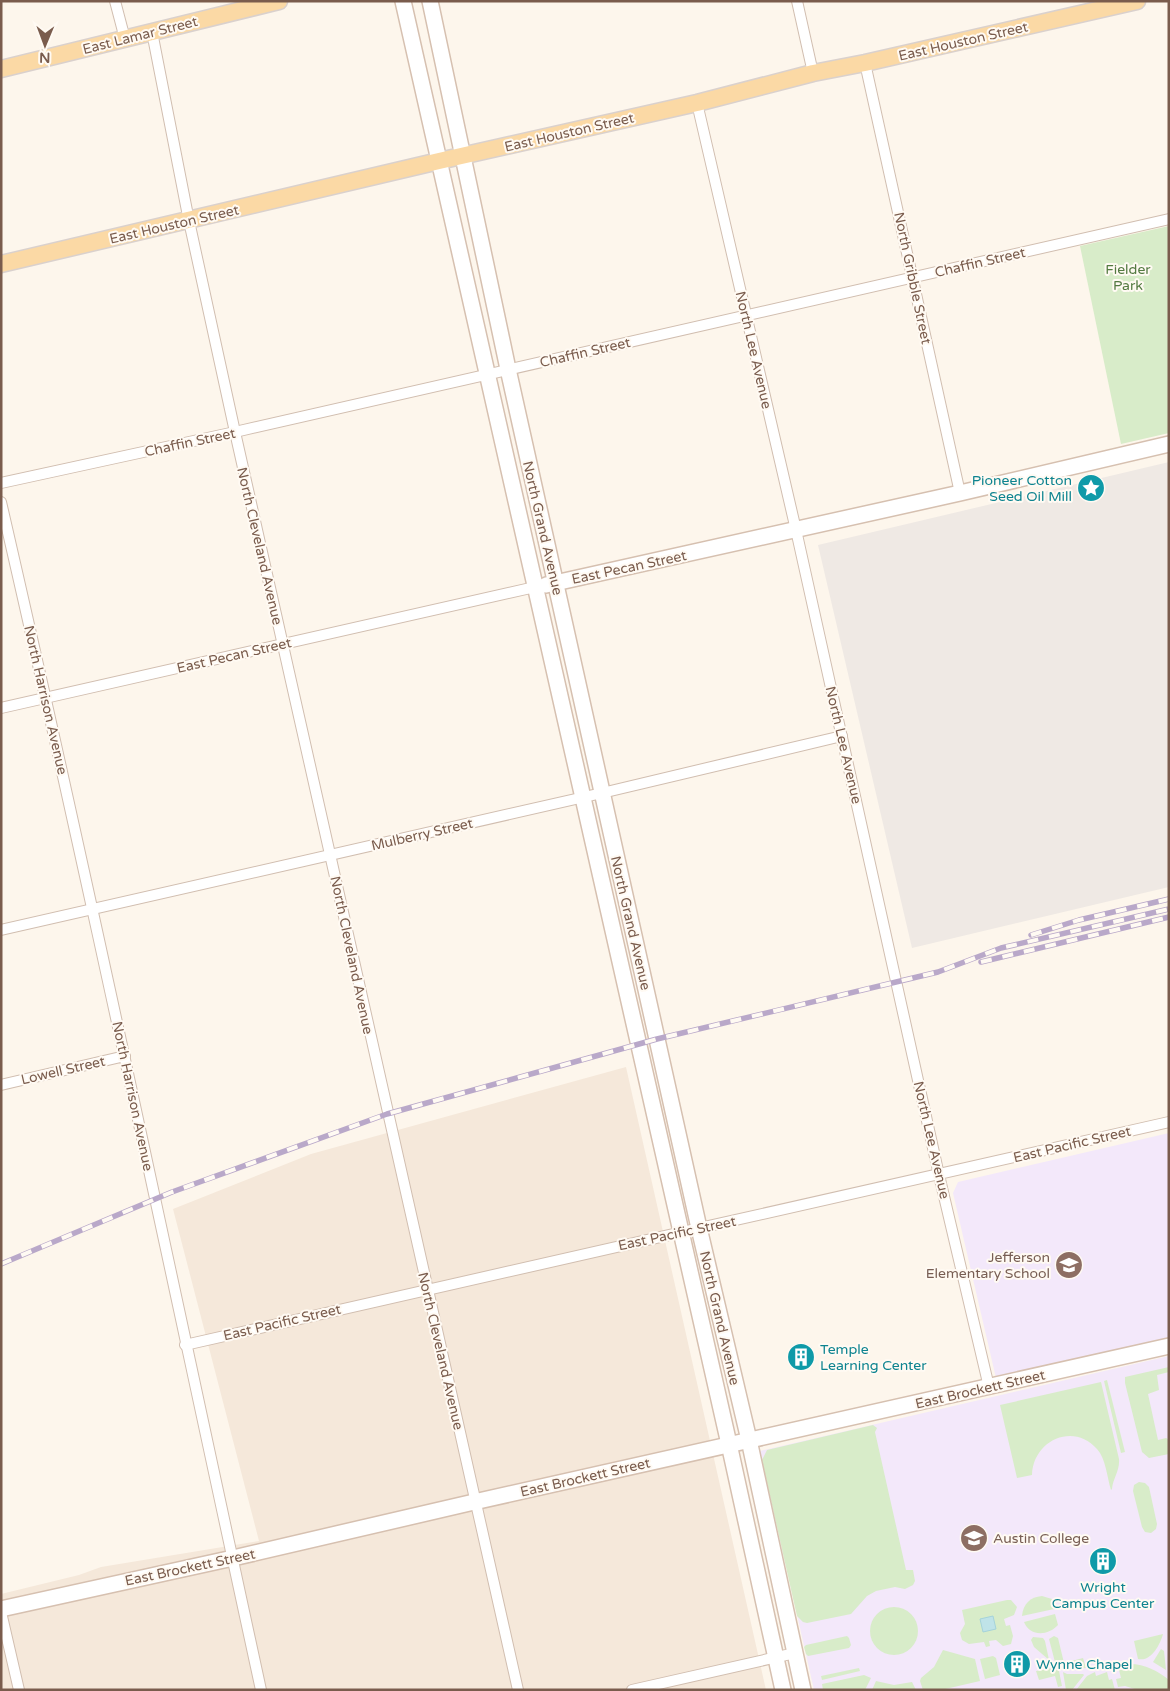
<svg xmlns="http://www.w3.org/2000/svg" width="1170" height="1691" viewBox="0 0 1170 1691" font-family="'Varela Round',sans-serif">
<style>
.residential{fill:#f5e8da}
.industrial{fill:#efe9e4}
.education{fill:#f3e8fa}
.green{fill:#d8ecc9}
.water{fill:#bfe3e8;stroke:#a5d3da}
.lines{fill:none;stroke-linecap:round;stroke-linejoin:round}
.street-casing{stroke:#d1beb0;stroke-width:12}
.secondary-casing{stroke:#d6c0b0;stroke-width:18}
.primary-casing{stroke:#dad1cd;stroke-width:19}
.street{stroke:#fff;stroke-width:10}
.secondary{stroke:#fff;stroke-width:15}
.primary{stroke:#fbd9a5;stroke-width:16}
.rail-casing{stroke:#b9a8c9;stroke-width:5.5}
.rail{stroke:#fffaf3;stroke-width:4;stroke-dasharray:11;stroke-linecap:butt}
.labels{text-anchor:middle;stroke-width:4;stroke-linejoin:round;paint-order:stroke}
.street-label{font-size:14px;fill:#7a5c4d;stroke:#fffaf3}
.park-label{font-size:14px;fill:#537a41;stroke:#fffaf3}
.culture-label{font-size:14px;fill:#0d838f;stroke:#fffaf3;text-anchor:start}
.education-label{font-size:14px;fill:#785e54;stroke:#fffaf3;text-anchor:end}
</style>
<rect width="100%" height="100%" fill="#fdf6ec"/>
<!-- residential -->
<polygon class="residential" points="626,1067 766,1690 1,1690 1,1594 79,1575 101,1567 259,1541 173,1209 311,1154"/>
<!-- industrial -->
<polygon class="industrial" points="1169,462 1169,887 912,948 818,545"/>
<!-- education -->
<g class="education">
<polygon points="1169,1133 1169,1337 996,1378 953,1193 958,1182"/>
<polygon points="1169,1356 1169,1690 814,1690 760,1451"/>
</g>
<!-- green -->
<g class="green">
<polygon points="1169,226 1169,433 1121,444 1080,246"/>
<polygon points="1169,1367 1169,1372 1157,1375 1159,1390 1148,1394 1158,1440 1166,1438 1168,1439 1169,1454 1149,1458 1142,1452 1125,1383 1125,1377"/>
<polygon points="1107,1380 1125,1452 1121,1453 1104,1381"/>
<path d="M 1101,1382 L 1119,1459 C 1120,1471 1113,1478 1112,1489 L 1111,1490 C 1107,1477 1106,1459 1097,1449 C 1074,1422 1033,1440 1032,1475 L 1017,1478 L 1000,1405 Z"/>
<polygon points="873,1425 877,1428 875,1432 906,1570 913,1570 915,1581 913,1585 905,1589 895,1587 876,1591 867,1596 851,1614 807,1623 803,1622 797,1616 762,1460 767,1450"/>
<polygon points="1139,1482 1145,1483 1149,1487 1157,1524 1156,1529 1151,1533 1145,1532 1142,1527 1133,1491 1134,1485"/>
<path d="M 1042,1596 L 1052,1599 L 1054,1609 L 1022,1616 C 1023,1604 1030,1597 1042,1596 Z"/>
<polygon points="1007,1600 1011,1600 1017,1607 1014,1615 1004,1619 1006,1626 1010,1625 1013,1636 1011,1644 1003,1646 996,1640 989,1641 990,1646 986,1647 984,1642 969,1644 962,1640 960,1633 965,1624 962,1610"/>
<circle cx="894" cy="1631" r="24"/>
<path d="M 1055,1614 L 1058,1625 C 1048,1636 1030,1637 1024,1622 Z"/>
<path d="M 1163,1634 C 1160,1645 1151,1662 1138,1659 L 1134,1641 Z"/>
<polygon points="847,1636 849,1638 851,1645 849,1648 808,1656 806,1654 804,1647 806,1645"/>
<polygon points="1054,1636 1058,1638 1064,1663 1083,1658 1086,1668 1073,1669 1056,1666 1049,1639"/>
<polygon points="1033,1637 1043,1638 1045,1641 1049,1660 1034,1647 1031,1640"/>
<polygon points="1161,1649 1164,1651 1166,1670 1153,1662"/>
<polygon points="943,1650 975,1659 980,1681 941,1690 923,1690 920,1681 921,1678 934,1667"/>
<polygon points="993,1656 996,1658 1000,1675 985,1679 980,1659"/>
<path d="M 1130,1664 C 1145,1664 1158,1671 1169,1680 L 1169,1690 L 1138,1690 L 1125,1686 L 1118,1687 L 1116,1679 L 1121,1678 L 1119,1670 L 1131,1668 Z"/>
<polygon points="859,1668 860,1671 822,1680 821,1676"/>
<polygon points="1053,1668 1059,1671 1062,1686 1058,1687 1055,1676 1039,1680 1036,1671"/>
<polygon points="1063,1672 1067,1674 1083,1674 1084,1675 1072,1690 1066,1690"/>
<polygon points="1095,1672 1096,1676 1107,1672 1109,1680 1112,1679 1115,1690 1076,1690 1087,1676"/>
<polygon points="864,1675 871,1678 865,1690 823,1690 822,1684"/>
<polygon points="876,1681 894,1685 912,1682 916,1690 872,1690"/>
</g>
<!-- water -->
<polygon class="water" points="993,1616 996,1629 983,1632 980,1619"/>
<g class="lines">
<!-- street casing -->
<g class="street-casing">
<g id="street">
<polyline points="115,1 125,39"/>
<polyline points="797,1 813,73"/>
<polyline points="152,32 189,221 235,432 518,1690"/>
<polyline points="865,63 960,493"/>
<polyline points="697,103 796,530 939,1175 989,1387"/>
<polyline points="1,483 235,432 1169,219"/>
<path d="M 1,502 C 92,897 175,1294 261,1690"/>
<polyline points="1,708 535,587"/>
<polyline points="1,930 602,793 842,736"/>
<polyline points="1,1085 125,1056"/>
<path d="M 185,1345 C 513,1268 841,1198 1169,1122"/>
<polyline points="1,1612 19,1690"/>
<polyline points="632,1690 795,1653"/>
</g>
</g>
<!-- secondary casing -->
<g class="secondary-casing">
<g id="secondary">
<polyline points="403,1 729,1444 783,1690"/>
<polyline points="430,1 508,369 699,1228 749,1440 803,1690"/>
<polyline points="546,585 960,493 1169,444"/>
<polyline points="1,1609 233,1558 474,1502 1169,1346"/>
</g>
</g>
<!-- primary casing -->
<g class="primary-casing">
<g id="primary">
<polyline points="1,69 279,1"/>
<polyline points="1,264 439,161 697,103 813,73 865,63 1137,1"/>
</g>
</g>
<!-- street -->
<use href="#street" class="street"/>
<!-- secondary -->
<use href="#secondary" class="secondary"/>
<!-- primary -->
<use href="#primary" class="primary"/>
<!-- rail casing -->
<g class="rail-casing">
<g id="rail">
<polyline points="1031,935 1079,920 1169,899"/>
<polyline points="981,962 1169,917"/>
<polyline points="1,1264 172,1192 387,1114 657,1039 938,972 1001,948 1169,909"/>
</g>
</g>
<!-- rail -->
<use href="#rail" class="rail"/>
</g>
<!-- icons -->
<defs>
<g id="sight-disc" transform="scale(1.4375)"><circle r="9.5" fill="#0f9aa8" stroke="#fffaf3"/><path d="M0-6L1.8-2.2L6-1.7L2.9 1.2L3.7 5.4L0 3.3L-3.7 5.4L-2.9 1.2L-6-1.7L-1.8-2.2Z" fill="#fff"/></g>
<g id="school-disc" transform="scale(1.4375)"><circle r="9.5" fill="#8d6e63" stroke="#fffaf3"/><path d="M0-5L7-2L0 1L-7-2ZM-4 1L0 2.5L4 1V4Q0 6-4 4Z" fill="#fff"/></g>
<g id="building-disc" transform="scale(1.4375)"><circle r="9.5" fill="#0f9aa8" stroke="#fffaf3"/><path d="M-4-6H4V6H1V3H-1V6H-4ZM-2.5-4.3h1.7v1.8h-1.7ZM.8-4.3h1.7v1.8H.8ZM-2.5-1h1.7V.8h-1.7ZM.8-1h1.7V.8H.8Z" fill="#fff"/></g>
<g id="university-disc" transform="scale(1.4375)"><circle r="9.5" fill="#8d6e63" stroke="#fffaf3"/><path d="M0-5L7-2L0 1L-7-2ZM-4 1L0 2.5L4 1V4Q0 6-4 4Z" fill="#fff"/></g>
</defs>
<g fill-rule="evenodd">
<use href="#sight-disc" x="1091" y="488"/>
<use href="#school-disc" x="1069" y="1265"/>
<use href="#building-disc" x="801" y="1357"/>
<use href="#university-disc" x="974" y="1538"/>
<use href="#building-disc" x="1103" y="1561"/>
<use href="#building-disc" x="1017" y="1664"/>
</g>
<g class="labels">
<!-- street labels -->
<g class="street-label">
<text transform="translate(140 35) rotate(-14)" y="5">East Lamar Street</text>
<text transform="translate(963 41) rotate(-13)" y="5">East Houston Street</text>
<text transform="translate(569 132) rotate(-13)" y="5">East Houston Street</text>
<text transform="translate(174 224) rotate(-13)" y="5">East Houston Street</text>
<text transform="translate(980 262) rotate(-13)" y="5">Chaffin Street</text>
<text transform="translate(913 278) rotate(78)" y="5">North Gribble Street</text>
<text transform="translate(754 350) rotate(77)" y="5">North Lee Avenue</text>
<text transform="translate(585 352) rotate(-13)" y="5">Chaffin Street</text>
<text transform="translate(190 442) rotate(-12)" y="5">Chaffin Street</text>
<text transform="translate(543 528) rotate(77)" y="5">North Grand Avenue</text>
<text transform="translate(260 546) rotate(77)" y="5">North Cleveland Avenue</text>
<text transform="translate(629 567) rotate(-12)" y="5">East Pecan Street</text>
<text transform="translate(234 655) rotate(-13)" y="5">East Pecan Street</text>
<text transform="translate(46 700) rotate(77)" y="5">North Harrison Avenue</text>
<text transform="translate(844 745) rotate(77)" y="5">North Lee Avenue</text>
<text transform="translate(422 834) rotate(-13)" y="5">Mulberry Street</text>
<text transform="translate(631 923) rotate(77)" y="5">North Grand Avenue</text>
<text transform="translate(352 955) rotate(78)" y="5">North Cleveland Avenue</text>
<text transform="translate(63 1070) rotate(-13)" y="5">Lowell Street</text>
<text transform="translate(133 1096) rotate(78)" y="5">North Harrison Avenue</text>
<text transform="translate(932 1140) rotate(77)" y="5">North Lee Avenue</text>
<text transform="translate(1072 1144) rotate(-13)" y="5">East Pacific Street</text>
<text transform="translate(677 1233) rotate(-12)" y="5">East Pacific Street</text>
<text transform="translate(720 1318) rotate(77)" y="5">North Grand Avenue</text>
<text transform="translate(282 1322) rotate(-13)" y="5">East Pacific Street</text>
<text transform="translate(441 1351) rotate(77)" y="5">North Cleveland Avenue</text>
<text transform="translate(980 1389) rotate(-13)" y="5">East Brockett Street</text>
<text transform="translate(585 1477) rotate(-13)" y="5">East Brockett Street</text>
<text transform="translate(190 1567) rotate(-12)" y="5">East Brockett Street</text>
</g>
<!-- park labels -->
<g class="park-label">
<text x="1128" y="274">Fielder<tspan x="1128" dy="16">Park</tspan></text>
</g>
<!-- culture labels -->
<g class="culture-label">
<text x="1072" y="485" text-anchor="end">Pioneer Cotton<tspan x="1072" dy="16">Seed Oil Mill</tspan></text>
<text x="820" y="1354">Temple<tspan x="820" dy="16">Learning Center</tspan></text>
<text x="1103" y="1592" text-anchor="middle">Wright<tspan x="1103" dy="16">Campus Center</tspan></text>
<text x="1036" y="1669">Wynne Chapel</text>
</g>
<!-- education labels -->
<g class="education-label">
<text x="1050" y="1262">Jefferson<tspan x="1050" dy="16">Elementary School</tspan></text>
<text x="993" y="1543" text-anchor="start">Austin College</text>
</g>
</g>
<!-- border -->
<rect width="1170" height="1691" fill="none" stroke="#7a5c4d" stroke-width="5"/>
<!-- north arrow -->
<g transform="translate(45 45) rotate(181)" stroke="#fffaf3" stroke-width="4" paint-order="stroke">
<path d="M0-4L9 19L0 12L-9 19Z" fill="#7a5c4d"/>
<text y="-8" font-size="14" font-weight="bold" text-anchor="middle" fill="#7a5c4d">N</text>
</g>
</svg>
